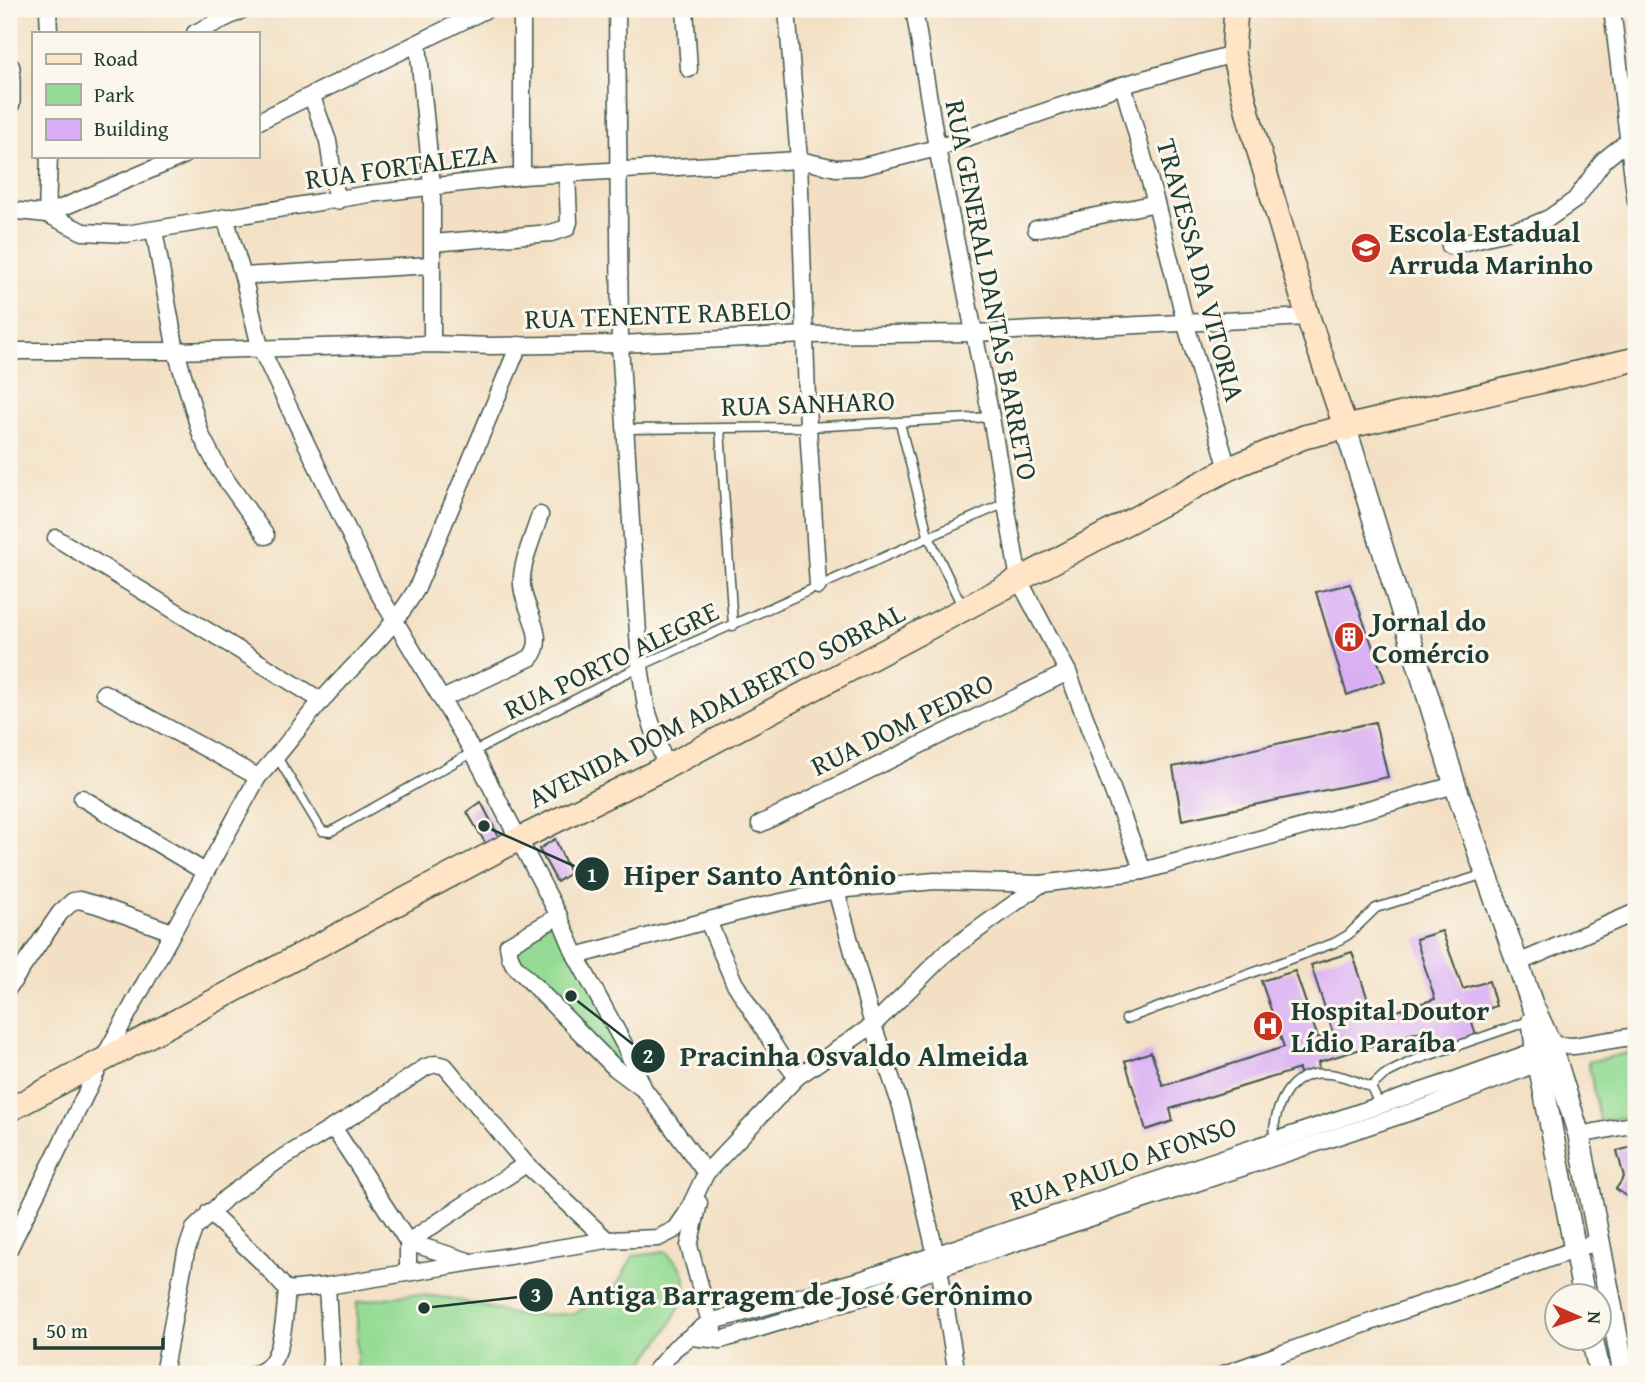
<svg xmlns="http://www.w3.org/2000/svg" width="1645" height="1383" viewBox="0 0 1645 1383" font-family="'Gentium Book Plus',serif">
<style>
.green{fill:#95db95;stroke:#5a8c64;stroke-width:2}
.building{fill:#d9aef4}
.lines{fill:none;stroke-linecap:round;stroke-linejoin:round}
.service-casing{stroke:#3f554a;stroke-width:11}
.minor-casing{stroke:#3f554a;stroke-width:19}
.tertiary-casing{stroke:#3f554a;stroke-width:24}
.secondary-casing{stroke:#3f554a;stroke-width:26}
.service{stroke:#fff;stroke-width:8}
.minor{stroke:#fff;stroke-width:16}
.tertiary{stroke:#fff;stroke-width:21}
.secondary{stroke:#ffe4c6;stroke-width:23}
.labels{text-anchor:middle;stroke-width:6;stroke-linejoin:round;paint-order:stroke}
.street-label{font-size:28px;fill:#1f3d34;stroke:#fbf7ec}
.poi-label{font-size:28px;font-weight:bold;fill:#1f3d34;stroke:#fbf7ec;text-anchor:start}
.leader{fill:none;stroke:#1f3d34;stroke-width:2.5}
.callout-dot{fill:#1f3d34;stroke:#fbf7ec;stroke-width:2.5}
.mark-label{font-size:21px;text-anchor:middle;font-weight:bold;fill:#fff}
.callout-label{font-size:30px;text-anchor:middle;font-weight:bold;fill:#1f3d34;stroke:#fbf7ec;stroke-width:6;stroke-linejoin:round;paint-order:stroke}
</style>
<rect width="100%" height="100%" fill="#fbf7ec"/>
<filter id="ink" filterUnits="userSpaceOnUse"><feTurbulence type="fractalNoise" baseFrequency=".0143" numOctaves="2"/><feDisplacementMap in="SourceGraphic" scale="14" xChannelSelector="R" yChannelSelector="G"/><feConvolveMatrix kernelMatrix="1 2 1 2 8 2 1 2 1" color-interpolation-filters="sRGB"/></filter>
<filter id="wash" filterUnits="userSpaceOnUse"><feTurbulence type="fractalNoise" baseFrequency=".00686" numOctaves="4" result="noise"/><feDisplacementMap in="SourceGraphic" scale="28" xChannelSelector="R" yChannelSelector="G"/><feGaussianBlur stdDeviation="1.57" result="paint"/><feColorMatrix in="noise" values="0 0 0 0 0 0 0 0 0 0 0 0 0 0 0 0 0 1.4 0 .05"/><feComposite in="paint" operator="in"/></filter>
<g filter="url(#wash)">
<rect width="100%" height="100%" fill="#f3e0c4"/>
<!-- green -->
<g class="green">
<polygon points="559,916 644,1089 514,965 513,941"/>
<polygon points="1636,1051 1636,1115 1600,1121 1588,1062"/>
<path d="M 666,1252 C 671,1257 677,1262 681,1268 C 699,1296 651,1353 634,1374 L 357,1374 L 357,1302 L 413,1294 L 450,1298 L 516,1315 L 575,1314 L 618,1284 L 633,1256 Z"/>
</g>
<g id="blocks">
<!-- building -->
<g class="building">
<polygon points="1350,584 1385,681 1347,695 1316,592"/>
<polygon points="1375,722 1388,777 1182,820 1173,767"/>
<polygon points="481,802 500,839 487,846 467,812"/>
<polygon points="555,839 570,873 557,882 539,849"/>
<polygon points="1442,931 1463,989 1489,981 1496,1006 1470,1015 1476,1036 1430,1052 1424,1030 1318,1062 1319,1070 1301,1076 1299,1069 1170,1109 1173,1121 1146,1130 1125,1061 1151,1052 1163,1086 1284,1047 1261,981 1295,971 1318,1038 1333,1033 1311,965 1352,952 1374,1018 1435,999 1416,939"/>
<polygon points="1636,1146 1636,1202 1616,1189 1624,1177 1617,1151"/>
</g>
</g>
</g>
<g filter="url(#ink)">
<use href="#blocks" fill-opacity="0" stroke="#3f554a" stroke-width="2"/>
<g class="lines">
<!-- service casing -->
<g class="service-casing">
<g id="service">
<polyline points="900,423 928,535 963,608"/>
<polyline points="627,429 808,427 991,417"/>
<polyline points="720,429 733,626"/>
<polyline points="277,757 322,831 330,832 473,752 640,666 1005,503"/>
<polyline points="1126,1019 1334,943 1348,935 1376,908 1485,874"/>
<polyline points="1379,1104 1371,1087 1384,1075 1410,1062 1532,1020"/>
<path d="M 1273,1140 C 1275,1106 1288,1069 1329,1074 C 1343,1075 1358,1082 1371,1087"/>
</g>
</g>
<!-- minor casing -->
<g class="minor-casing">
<g id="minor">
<polyline points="48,9 49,33"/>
<polyline points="617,9 620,344 640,666 646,707 666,767"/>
<polyline points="685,9 689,69"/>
<polyline points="787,9 799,160 808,427 818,586"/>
<polyline points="914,9 937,148 991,417 1019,580 1068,672 1143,871"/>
<polyline points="1612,9 1636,201"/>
<polyline points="195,33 244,9"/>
<polyline points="418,44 432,186 432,344"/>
<polyline points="1123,85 1156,203 1186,325 1228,469"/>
<polyline points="312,97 328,141 337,201"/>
<polyline points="257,122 487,9"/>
<polyline points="49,156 47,214 83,232 126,234 369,194 522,176 799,160 836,168 860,167 937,148 1123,85 1233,54"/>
<polyline points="522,176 522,9"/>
<polyline points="9,210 47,214 183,156"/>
<polyline points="225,217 243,276 260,347 376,589 473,752 559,916 576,956 626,1048 644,1089 706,1173"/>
<polyline points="1036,229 1156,203"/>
<polyline points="154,230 176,351 201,435 219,470 266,536"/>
<polyline points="433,243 551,233 567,228 569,222 567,173"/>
<polyline points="1450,246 1530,226 1549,218 1575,200 1604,160 1629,140"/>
<polyline points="243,276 431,265"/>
<polyline points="9,351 176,351 432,344 491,346 620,344 806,335 973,333 1308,317"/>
<polyline points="56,538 322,701"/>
<polyline points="104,693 258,777"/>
<path d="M 442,699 L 530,658 C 549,638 523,608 522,585 C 520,566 534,534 540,515"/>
<polyline points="82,798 205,872"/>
<polyline points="760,824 1068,672"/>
<polyline points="836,890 873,1025 901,1106 939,1268 957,1374"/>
<polyline points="559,916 508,945 510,957 514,965 615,1068 643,1089"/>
<polyline points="708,921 734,982 780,1055 797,1077"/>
<polyline points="576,956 758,907 836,890 935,881 1041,884 1143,871 1455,785"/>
<polyline points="1518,963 1636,912"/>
<polyline points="9,987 60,913 73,901 79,900 97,905 172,932"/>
<polyline points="333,1127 408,1242 468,1261"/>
<polyline points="1579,1135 1636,1124"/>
<polyline points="699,1203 689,1246 710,1322 714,1329"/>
<polyline points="209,1212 261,1261 287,1290 327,1286 607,1240 658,1238 676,1229 687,1213 706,1173 797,1077 873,1025 947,952 1041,884"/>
<path d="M 9,1249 L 102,1061 L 258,777 C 282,752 301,724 324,698 C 356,662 393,630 417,588 L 519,345"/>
<polyline points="408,1272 408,1242 526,1164"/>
<polyline points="327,1286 332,1374"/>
<polyline points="691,1337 721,1340 869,1295 939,1268 1432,1105 1548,1059"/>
<polyline points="163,1374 186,1252 194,1229 227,1197 276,1162 365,1108 426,1067 436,1064 445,1066 526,1164 607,1240"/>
<path d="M 253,1374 C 285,1370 284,1315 287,1290"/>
<polyline points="653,1374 675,1348 710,1322 860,1280 1449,1082 1551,1045 1574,1046 1636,1036"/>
<polyline points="1224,1374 1599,1241"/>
</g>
</g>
<!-- tertiary casing -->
<g class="tertiary-casing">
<g id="tertiary">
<polyline points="9,68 9,103"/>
<polyline points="1346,429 1455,785 1532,1004 1551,1045 1579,1135 1624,1374"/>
<polyline points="1533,1020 1536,1049 1584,1296"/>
<polyline points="1592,1338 1600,1374"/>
</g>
</g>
<!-- secondary casing -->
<g class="secondary-casing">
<g id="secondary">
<polyline points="1236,9 1233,54 1250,121 1308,317 1346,429"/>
<polyline points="9,1110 519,839 666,767 1228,469 1304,437 1636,359"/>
</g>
</g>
<!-- service -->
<use href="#service" class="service"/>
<!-- minor -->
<use href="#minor" class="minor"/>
<!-- tertiary -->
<use href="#tertiary" class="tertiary"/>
<!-- secondary -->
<use href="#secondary" class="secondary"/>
</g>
</g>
<!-- icons -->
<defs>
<g id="school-disc" transform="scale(1.575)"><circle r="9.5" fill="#c8321e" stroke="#fbf7ec"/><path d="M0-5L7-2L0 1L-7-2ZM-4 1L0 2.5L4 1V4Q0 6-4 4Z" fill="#fff"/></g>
<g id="building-disc" transform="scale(1.575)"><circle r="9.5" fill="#c8321e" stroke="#fbf7ec"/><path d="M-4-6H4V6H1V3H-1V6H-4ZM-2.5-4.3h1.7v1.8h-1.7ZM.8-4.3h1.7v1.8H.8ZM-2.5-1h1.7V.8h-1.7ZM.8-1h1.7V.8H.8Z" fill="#fff"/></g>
<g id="hospital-disc" transform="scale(1.575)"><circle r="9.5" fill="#c8321e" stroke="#fbf7ec"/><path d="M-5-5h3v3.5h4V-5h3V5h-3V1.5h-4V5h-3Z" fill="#fff"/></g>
</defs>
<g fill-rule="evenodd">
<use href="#school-disc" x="1366" y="248"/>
<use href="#building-disc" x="1349" y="637"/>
<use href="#hospital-disc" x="1268" y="1026"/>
</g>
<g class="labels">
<!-- street labels -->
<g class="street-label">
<text transform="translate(401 166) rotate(-8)" y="10">RUA FORTALEZA</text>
<text transform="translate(1201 270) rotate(75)" y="10">TRAVESSA DA VITORIA</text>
<text transform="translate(992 290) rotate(79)" y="10">RUA GENERAL DANTAS BARRETO</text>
<text transform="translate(658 314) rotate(-2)" y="10">RUA TENENTE RABELO</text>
<text transform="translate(808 403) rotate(-2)" y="10">RUA SANHARO</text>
<text transform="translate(611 660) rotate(-26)" y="10">RUA PORTO ALEGRE</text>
<text transform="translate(716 705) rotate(-27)" y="10">AVENIDA DOM ADALBERTO SOBRAL</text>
<text transform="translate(902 724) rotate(-26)" y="10">RUA DOM PEDRO</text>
<text transform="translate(1123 1163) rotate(-19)" y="10">RUA PAULO AFONSO</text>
</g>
<!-- poi labels -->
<g class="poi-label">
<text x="1389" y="242">Escola Estadual<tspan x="1389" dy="32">Arruda Marinho</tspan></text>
<text x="1372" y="631">Jornal do<tspan x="1372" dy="32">Comércio</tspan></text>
<text x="1291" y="1020">Hospital Doutor<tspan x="1291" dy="32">Lídio Paraíba</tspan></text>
</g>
</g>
<!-- callouts -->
<path class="leader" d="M484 826L592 874M571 996L648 1056M424 1308L536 1295"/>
<g class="callout-dot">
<circle cx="484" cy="826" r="7"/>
<circle cx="571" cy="996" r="7"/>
<circle cx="424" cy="1308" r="7"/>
<circle cx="592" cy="874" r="18"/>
<circle cx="648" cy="1056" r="18"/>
<circle cx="536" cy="1295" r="18"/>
</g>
<g class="mark-label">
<text x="592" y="882">1</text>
<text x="648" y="1063">2</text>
<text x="536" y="1302">3</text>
</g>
<g class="callout-label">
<text x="760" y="885">Hiper Santo Antônio</text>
<text x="854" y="1066">Pracinha Osvaldo Almeida</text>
<text x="800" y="1305">Antiga Barragem de José Gerônimo</text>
</g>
<!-- margin -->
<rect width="1645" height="1383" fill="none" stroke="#fbf7ec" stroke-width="35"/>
<!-- legend -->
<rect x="32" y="32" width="228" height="126" fill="#fbf7ec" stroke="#a3ada2" stroke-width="2"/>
<rect x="46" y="54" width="35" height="10" fill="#ffe4c6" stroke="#a3ada2" stroke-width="2"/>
<text x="94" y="66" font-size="21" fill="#1f3d34">Road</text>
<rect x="46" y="84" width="35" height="21" fill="#95db95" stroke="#a3ada2" stroke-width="2"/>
<text x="94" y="102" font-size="21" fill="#1f3d34">Park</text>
<rect x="46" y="119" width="35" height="21" fill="#d9aef4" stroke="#a3ada2" stroke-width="2"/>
<text x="94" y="136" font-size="21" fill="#1f3d34">Building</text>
<!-- north arrow -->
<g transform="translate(1578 1317) rotate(92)"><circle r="33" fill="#fbf7ec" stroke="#a3ada2" stroke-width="2"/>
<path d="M0-5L12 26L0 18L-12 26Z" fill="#c8321e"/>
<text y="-10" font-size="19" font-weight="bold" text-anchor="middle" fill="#1f3d34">N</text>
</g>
<!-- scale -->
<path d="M35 1338v10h128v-10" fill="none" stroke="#1f3d34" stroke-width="3.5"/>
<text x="46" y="1338" font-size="21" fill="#1f3d34" stroke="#fbf7ec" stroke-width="5" paint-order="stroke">50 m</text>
</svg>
